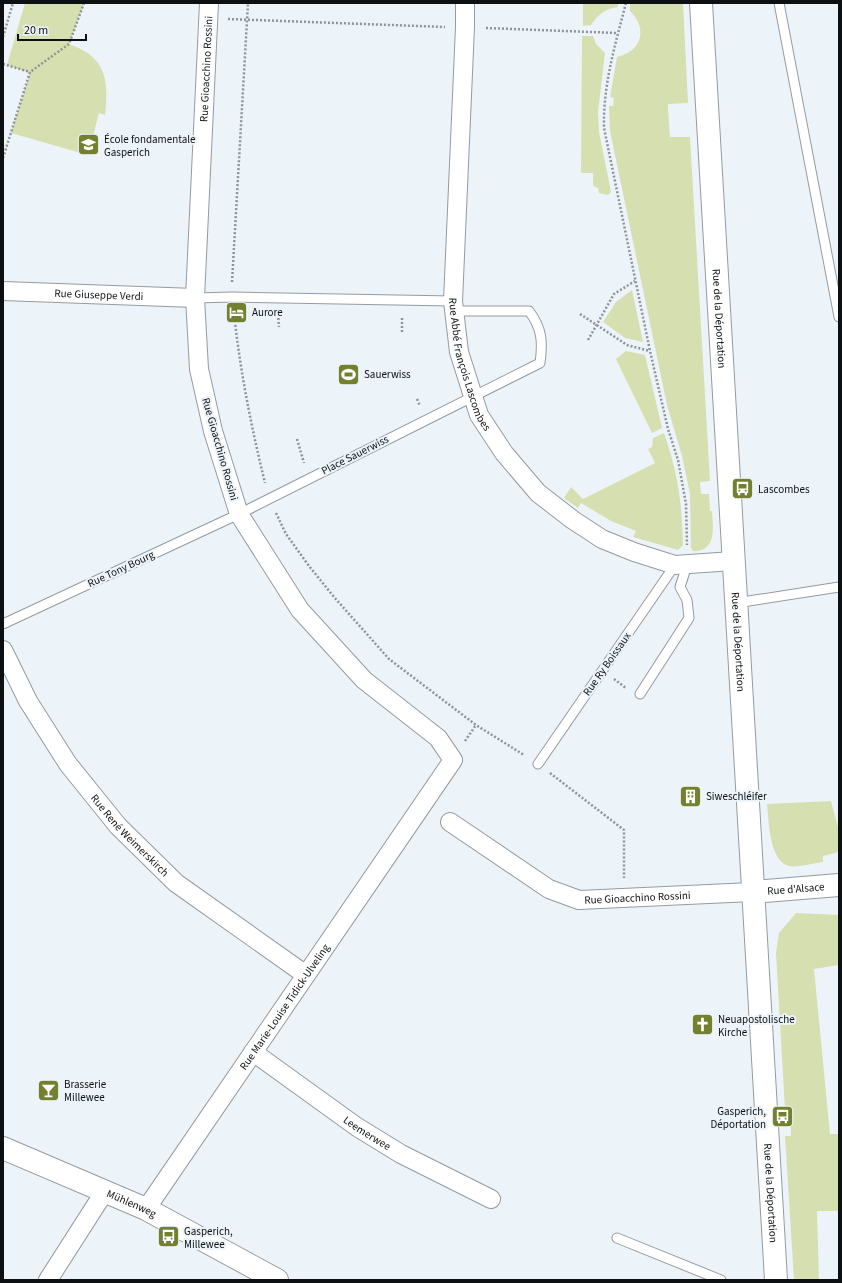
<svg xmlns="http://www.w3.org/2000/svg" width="842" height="1283" font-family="'Source Sans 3',sans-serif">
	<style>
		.green { fill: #d6dfb0 }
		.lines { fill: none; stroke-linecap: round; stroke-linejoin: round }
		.service-casing { stroke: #949ba0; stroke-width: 11 }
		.minor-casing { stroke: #949ba0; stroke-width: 20 }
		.tertiary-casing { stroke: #949ba0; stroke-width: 24 }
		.path { stroke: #8d9397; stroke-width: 2.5; stroke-dasharray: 2 2; stroke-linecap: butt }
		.service { stroke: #fff; stroke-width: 9 }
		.minor { stroke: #fff; stroke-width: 18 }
		.tertiary { stroke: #fff; stroke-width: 22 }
		.labels { text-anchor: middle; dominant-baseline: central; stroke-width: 4; stroke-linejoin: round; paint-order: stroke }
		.street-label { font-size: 11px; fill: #0d1012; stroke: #ecf4fa }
		.poi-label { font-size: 11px; fill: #0d1012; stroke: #ecf4fa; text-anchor: start }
	</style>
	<rect width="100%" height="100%" fill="#ecf4fa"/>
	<path class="green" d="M25 3H84L69 44C106 57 109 79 105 115L99 113 88 155 11 133 30 73 7 65Z
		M583 3H618V7C604 9 599 14 591 25L583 26Z
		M630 3H683L688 103 668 104V109L670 137H690L710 481 700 482 701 494H709L710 511H712C713 527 717 552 693 551L691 548 690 494 682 456 667 405 610 131 609 106H613L614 98 610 97 617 57C642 51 648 29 630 11Z
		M582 36H593L596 44 605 53 598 112 599 132 611 192 608 195 599 193 598 188 593 186V173H581Z
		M632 290 643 342 625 338 603 322 616 302Z
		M626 351 645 355 662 428 652 433 616 359Z
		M664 433C678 473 682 503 683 545L678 550 633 537 636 531 611 521 581 503 578 508 564 498 571 487 583 499 655 463 648 449 652 447 653 438Z
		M831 801 839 831V852L823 856V862C815 863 795 868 789 866 769 861 769 821 767 804Z
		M796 913 839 915V965L814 969 830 1134H839V1211H817L819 1280H794L785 1136H791V1110H785L776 953 779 933Z"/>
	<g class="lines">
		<defs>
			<path id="service" d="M779 3 839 317
				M195 298 232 297 453 301
				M736 603 839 587
				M3 624 239 514 540 363C543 342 542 328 529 311H453
				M640 694 689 618 687 600 680 587 687 565
				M538 764 675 565
				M617 1238 721 1280"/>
			<g id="minor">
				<path id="s1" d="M465 3V27L453 301 459 352 479 415 504 453 538 493 573 520 602 539 634 552 675 565 733 561"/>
				<path id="s2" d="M3 291 195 298"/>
				<path id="s3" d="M3 650 28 701 68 764 118 826 176 883 306 975"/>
				<path id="s4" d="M450 822 549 889 579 900 752 892"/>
				<path id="s5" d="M253 1052 357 1127 401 1154 491 1199"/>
				<path id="s6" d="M146 1209 453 760 438 738 364 680 300 610 239 514 213 431 199 369 195 298 209 3"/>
				<path d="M48 1280 105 1191"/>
			</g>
			<g id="tertiary">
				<path id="s7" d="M701 3 776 1280"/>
				<path id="s8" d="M752 892 839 885"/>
				<path id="s9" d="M3 1148 146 1209 277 1280"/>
			</g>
		</defs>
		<use href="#service" class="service-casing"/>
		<use href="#minor" class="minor-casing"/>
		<use href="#tertiary" class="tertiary-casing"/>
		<path class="path" d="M626 3C615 45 603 85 604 128L650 351 668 429 678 460 686 504 687 545
			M228 19 445 27
			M486 28 617 33
			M3 37 13 3
			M3 64 30 72
			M3 158 30 72 69 44 84 3
			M232 282 248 3
			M234 313C240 370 251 426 265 483
			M278 314 279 327
			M580 314 627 345 650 351
			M402 332V317
			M588 340 614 294 635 281
			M417 399 420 406
			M297 439 304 463
			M276 513 286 534 309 566 334 597 389 659 476 725 524 755
			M614 679 626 688
			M465 741 476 725
			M550 773 624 830V878"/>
		<use href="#service" class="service"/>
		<use href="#minor" class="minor"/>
		<use href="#tertiary" class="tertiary"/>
	</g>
	<defs>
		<symbol id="school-square" viewBox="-11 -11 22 22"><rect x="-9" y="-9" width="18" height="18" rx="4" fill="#73802d" stroke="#ecf4fa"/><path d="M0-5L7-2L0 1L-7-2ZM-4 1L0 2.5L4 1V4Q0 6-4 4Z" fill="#fff"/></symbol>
		<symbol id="hotel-square" viewBox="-11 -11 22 22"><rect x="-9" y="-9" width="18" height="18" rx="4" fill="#73802d" stroke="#ecf4fa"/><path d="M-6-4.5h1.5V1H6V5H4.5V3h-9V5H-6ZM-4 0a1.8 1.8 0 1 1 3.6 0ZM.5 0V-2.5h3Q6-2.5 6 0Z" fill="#fff"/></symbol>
		<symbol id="stadium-square" viewBox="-11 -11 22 22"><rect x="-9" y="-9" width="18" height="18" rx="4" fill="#73802d" stroke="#ecf4fa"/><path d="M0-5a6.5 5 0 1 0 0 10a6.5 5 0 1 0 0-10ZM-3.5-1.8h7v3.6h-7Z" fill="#fff"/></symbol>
		<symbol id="bus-square" viewBox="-11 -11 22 22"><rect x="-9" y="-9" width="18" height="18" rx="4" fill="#73802d" stroke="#ecf4fa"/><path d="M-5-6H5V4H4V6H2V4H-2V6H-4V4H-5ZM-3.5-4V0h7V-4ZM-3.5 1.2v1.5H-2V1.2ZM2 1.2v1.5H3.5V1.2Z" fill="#fff"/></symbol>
		<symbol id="building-square" viewBox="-11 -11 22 22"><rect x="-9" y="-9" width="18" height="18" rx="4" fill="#73802d" stroke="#ecf4fa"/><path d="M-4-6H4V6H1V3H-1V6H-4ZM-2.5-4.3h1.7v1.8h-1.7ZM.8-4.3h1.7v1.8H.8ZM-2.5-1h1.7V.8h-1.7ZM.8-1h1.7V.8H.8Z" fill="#fff"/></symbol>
		<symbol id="church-square" viewBox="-11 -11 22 22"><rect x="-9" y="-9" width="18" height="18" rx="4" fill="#73802d" stroke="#ecf4fa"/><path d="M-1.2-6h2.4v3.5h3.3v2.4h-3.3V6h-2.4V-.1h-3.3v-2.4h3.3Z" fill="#fff"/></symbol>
		<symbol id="bar-square" viewBox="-11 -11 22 22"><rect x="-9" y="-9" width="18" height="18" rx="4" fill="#73802d" stroke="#ecf4fa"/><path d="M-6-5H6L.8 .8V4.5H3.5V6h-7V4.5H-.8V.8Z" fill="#fff"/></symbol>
	</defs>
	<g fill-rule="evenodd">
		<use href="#school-square" x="76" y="132" width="25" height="25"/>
		<use href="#hotel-square" x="224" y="300" width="25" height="25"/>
		<use href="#stadium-square" x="336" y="362" width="25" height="25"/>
		<use href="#bus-square" x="730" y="476" width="25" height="25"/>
		<use href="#building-square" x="678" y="784" width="25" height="25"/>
		<use href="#church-square" x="690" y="1012" width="25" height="25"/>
		<use href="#bar-square" x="36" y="1078" width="25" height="25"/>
		<use href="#bus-square" x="770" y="1104" width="25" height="25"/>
		<use href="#bus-square" x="156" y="1224" width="25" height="25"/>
	</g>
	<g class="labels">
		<g class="street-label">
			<text stroke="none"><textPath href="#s6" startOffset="1324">Rue Gioacchino Rossini</textPath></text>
			<text stroke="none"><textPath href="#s2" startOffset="96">Rue Giuseppe Verdi</textPath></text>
			<text stroke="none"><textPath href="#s7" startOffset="316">Rue de la Déportation</textPath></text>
			<text stroke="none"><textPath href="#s1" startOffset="364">Rue Abbé François Lascombes</textPath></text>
			<text transform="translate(220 449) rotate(74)">Rue Gioacchino Rossini</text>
			<text transform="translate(355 455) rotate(-27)">Place Sauerwiss</text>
			<text transform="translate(121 569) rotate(-25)">Rue Tony Bourg</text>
			<text stroke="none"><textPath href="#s7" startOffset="640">Rue de la Déportation</textPath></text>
			<text transform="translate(607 664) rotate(-55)">Rue Ry Boissaux</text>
			<text stroke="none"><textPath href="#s3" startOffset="226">Rue René Weimerskirch</textPath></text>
			<text stroke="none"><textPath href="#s8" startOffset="44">Rue d'Alsace</textPath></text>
			<text stroke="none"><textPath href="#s4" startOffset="210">Rue Gioacchino Rossini</textPath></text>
			<text stroke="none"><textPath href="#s6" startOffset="245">Rue Marie-Louise Tidick-Ulveling</textPath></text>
			<text stroke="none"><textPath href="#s5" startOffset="140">Leemerwee</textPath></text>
			<text stroke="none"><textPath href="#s7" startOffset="1192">Rue de la Déportation</textPath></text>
			<text stroke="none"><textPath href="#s9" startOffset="140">Mühlenweg</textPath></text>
		</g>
		<g class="poi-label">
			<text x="104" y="139">École fondamentale<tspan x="104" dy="13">Gasperich</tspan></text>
			<text x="252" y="312">Aurore</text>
			<text x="364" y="374">Sauerwiss</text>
			<text x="758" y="489">Lascombes</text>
			<text x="706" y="796">Siweschléifer</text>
			<text x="718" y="1019">Neuapostolische<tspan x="718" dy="13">Kirche</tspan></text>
			<text x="64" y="1084">Brasserie<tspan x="64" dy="13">Millewee</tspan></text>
			<text x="766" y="1111" text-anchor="end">Gasperich,<tspan x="766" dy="13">Déportation</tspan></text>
			<text x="184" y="1231">Gasperich,<tspan x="184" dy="13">Millewee</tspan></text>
		</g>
	</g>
	<rect width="842" height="1283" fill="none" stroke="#0d1012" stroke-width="8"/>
	<path d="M18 34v6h68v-6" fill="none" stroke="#0d1012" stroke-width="2"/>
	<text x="24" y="34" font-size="12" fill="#0d1012" stroke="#ecf4fa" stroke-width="3" paint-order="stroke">20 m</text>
</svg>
